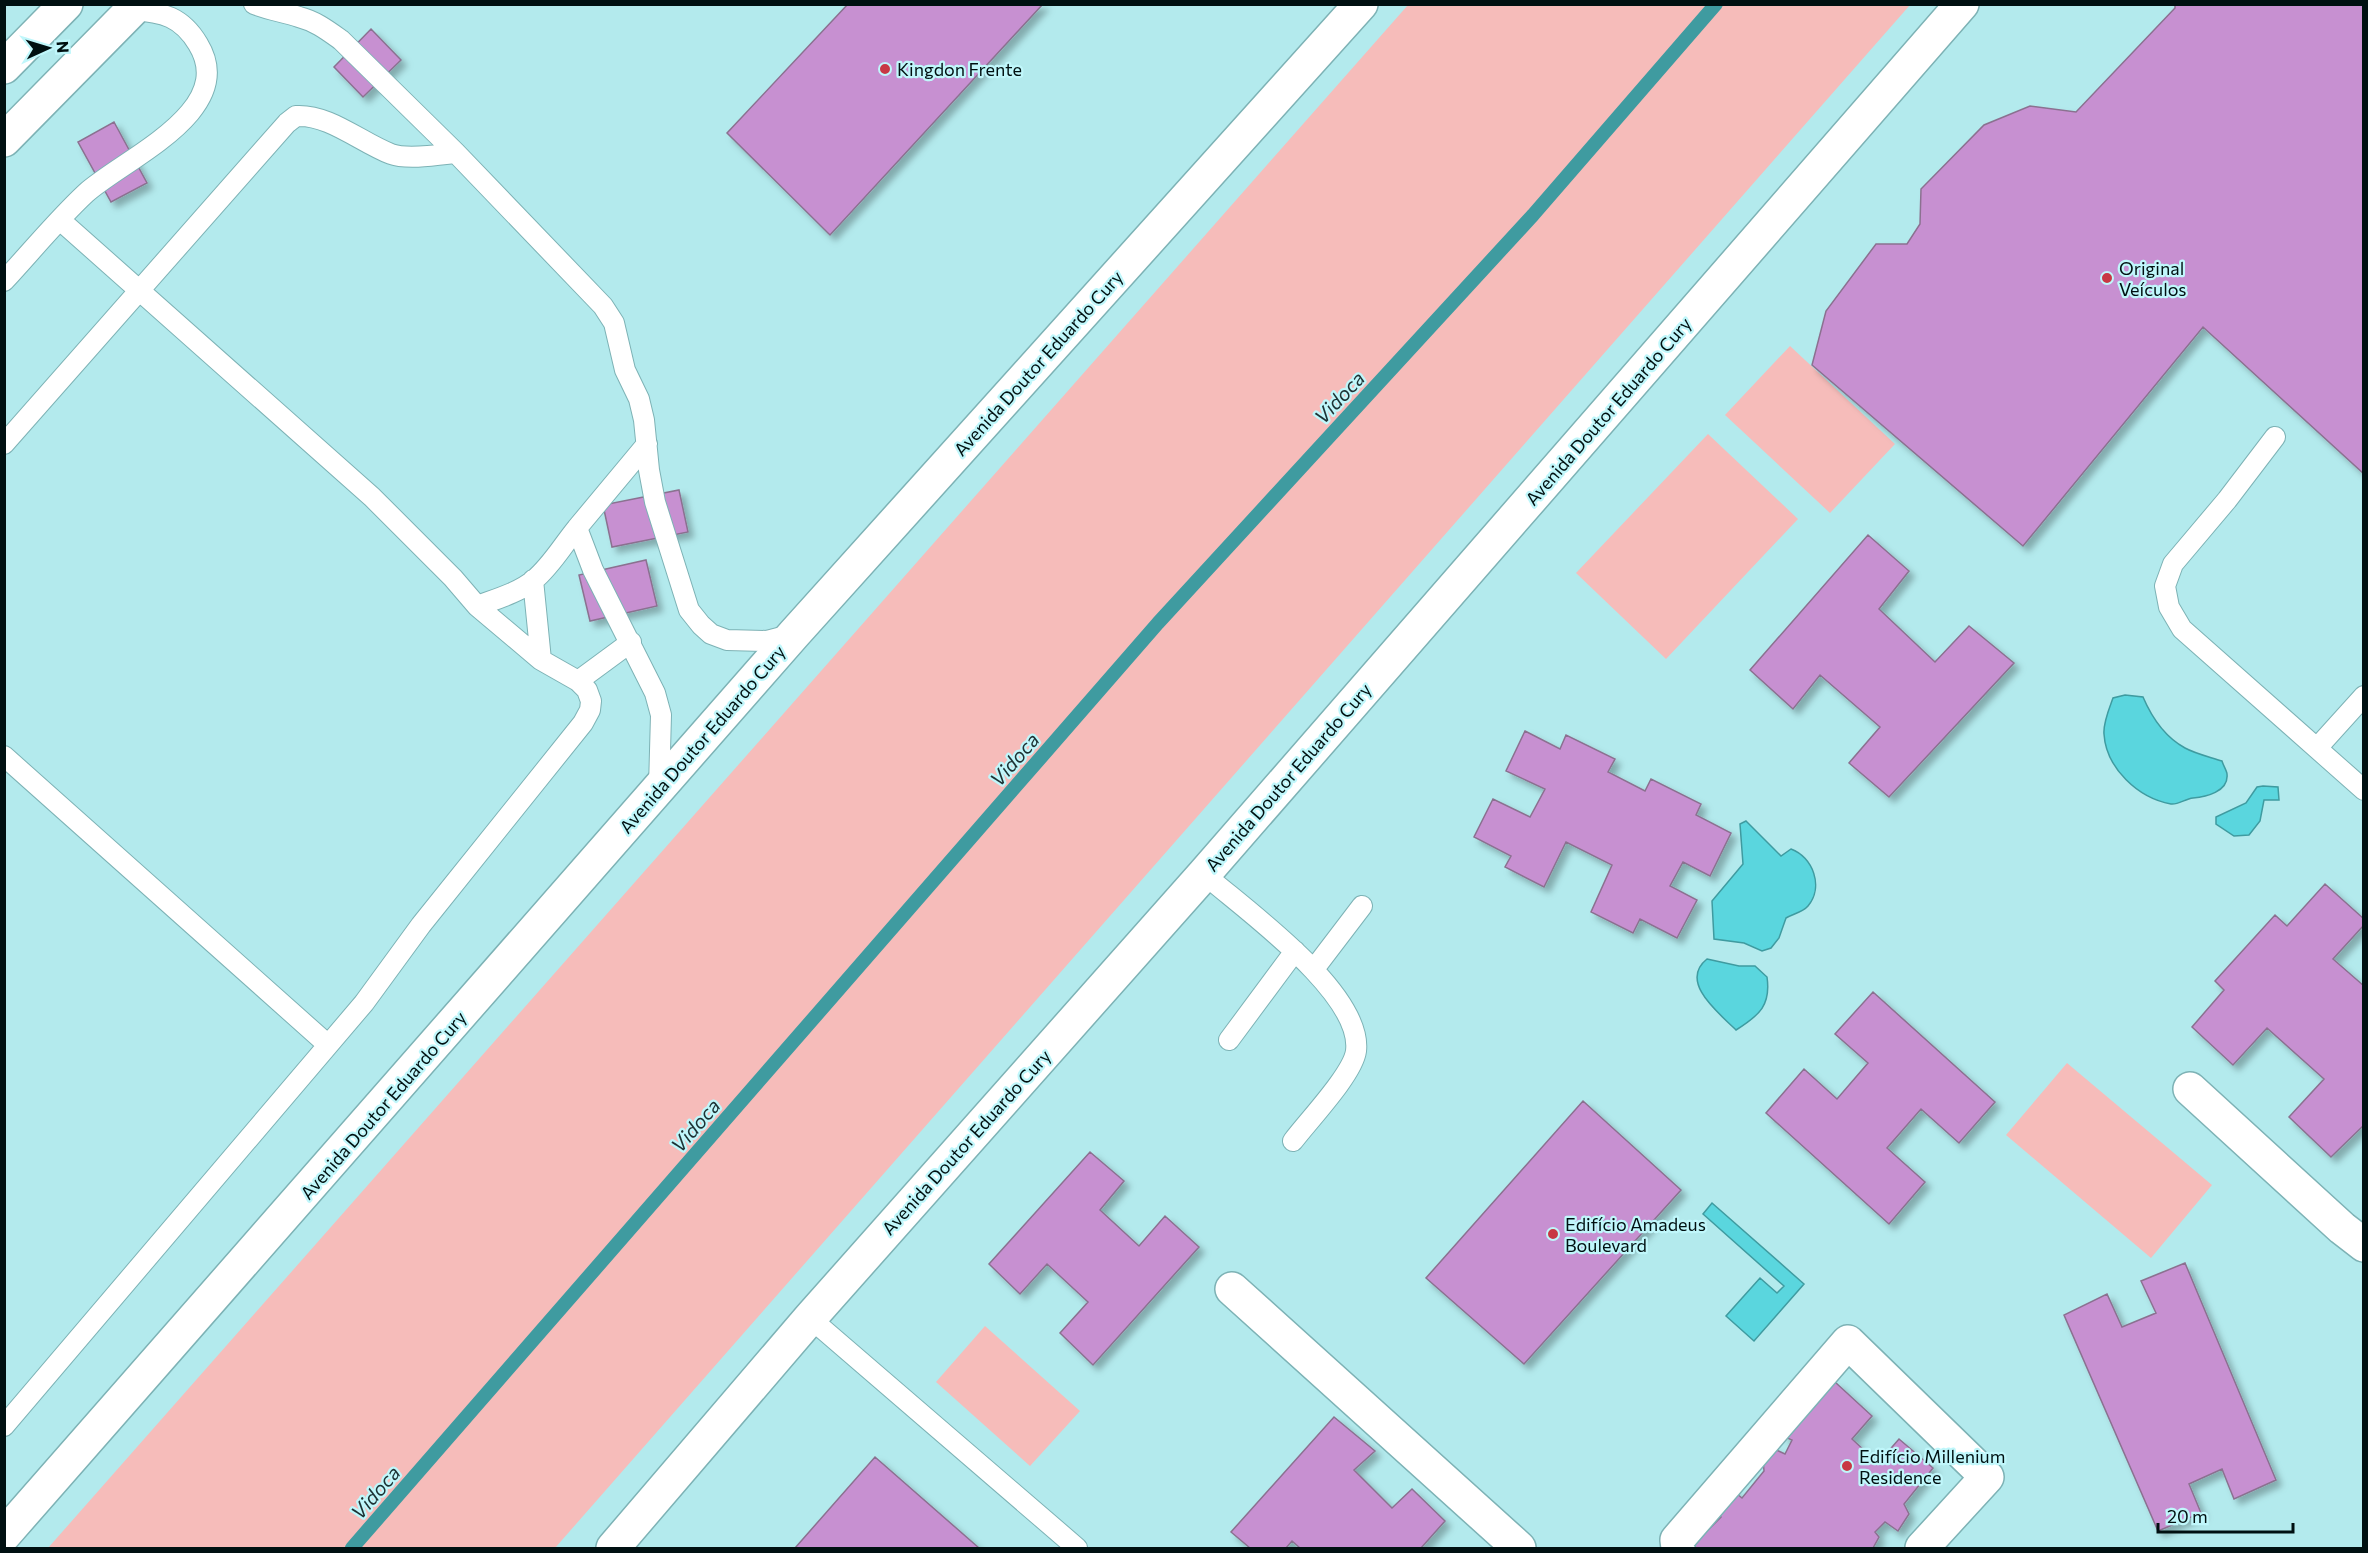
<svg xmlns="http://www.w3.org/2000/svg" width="2368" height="1553" font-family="Commissioner,sans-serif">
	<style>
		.green { fill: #f6bcba }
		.water { fill: #5ad6de; stroke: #3f9ba0; stroke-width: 1.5 }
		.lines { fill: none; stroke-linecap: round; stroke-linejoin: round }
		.stream { stroke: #3f9ba0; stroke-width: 14 }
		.building { fill: #c790d1; stroke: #8b7190; stroke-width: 1.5; filter: url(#shadow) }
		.lane-casing { stroke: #7db2b5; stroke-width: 22 }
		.street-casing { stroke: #7db2b5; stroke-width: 36 }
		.secondary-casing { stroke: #7db2b5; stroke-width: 36 }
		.primary-casing { stroke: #7db2b5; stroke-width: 36 }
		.lane { stroke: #fff; stroke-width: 20 }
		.street { stroke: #fff; stroke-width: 33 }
		.secondary { stroke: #fff; stroke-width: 33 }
		.primary { stroke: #fff; stroke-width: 33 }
		.poi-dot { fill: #c83844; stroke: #c0f7fb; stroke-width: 2 }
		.labels { text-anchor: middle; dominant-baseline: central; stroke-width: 4.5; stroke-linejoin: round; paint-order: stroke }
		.poi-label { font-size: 18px; fill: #001011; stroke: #c0f7fb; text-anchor: start }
		.street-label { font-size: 18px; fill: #001011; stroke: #c0f7fb }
		.water-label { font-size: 20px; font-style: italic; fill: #1d3234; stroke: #c0f7fb }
	</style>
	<defs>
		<filter id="shadow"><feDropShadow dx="5.5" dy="5.5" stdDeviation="3" flood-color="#0004"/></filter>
	</defs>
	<rect width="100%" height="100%" fill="#b3eaed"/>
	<path class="green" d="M1408 5H1910L555 1548H48Z
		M1790 346 1895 444 1830 513 1725 415Z
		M1708 434 1798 519 1666 659 1576 573Z
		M2067 1063 2212 1185 2151 1258 2006 1135Z
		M985 1326 1080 1411 1030 1466 936 1382Z"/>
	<path class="water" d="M2125 695 2143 697C2152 718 2165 737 2185 748 2196 754 2210 757 2222 761 2223 765 2227 771 2227 774 2229 792 2205 797 2193 798 2185 799 2178 805 2171 804 2138 798 2106 768 2104 734 2103 723 2109 709 2113 698Z
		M2263 786 2278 787 2279 800H2264L2260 821 2249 835 2234 836 2216 824V817L2246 803 2257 787Z
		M1746 821 1781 856 1791 849C1813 857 1824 887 1808 906 1803 912 1793 914 1786 918L1779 938 1771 948 1762 951 1744 943 1714 939 1712 901 1743 864 1740 824Z
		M1707 959 1739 966H1755L1767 977C1771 1005 1760 1015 1736 1030 1720 1014 1678 982 1707 959Z
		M1712 1203 1804 1284 1754 1341 1726 1316 1760 1278 1777 1293 1784 1286 1703 1214Z"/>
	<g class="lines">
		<path class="stream" d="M352 1548 1158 623 1533 215 1716 4"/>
	</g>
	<path class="building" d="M848 4H1043L830 235 727 133Z
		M2175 4H2364V474L2203 327 2023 546 1812 365 1826 311 1876 244H1907L1920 224 1921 189 1984 125 2030 106 2076 112 2175 8Z
		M371 29 401 60 363 97 334 67Z
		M114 122 147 183 111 202 78 142Z
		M679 490 688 532 612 547 603 505Z
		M1868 535 1909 571 1879 609 1935 662 1969 626 2014 663 1889 797 1849 763 1880 727 1820 675 1793 709 1750 670Z
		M646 560 657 606 590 621 579 575Z
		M1525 731 1560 749 1566 735 1615 759 1608 772 1645 791 1651 779 1701 804 1696 815 1731 833 1710 876 1683 862 1670 886 1697 900 1677 938 1640 919 1633 933 1591 912 1612 865 1566 842 1544 887 1505 867 1511 856 1474 837 1493 799 1530 817 1545 789 1506 771Z
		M2325 884 2364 919V925L2333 959 2364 986V1125L2331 1157 2289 1117 2324 1079 2267 1028 2233 1065 2192 1027 2224 990 2215 981 2275 915 2287 926Z
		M1873 992 1995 1102 1959 1143 1921 1109 1887 1148 1925 1182 1889 1224 1766 1113 1804 1069 1837 1099 1868 1063 1835 1034Z
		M1583 1101 1681 1190 1524 1364 1426 1278Z
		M1090 1152 1124 1181 1100 1210 1139 1246 1165 1216 1199 1247 1093 1365 1060 1333 1088 1302 1047 1264 1020 1294 989 1264Z
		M2185 1263 2276 1480 2234 1499 2222 1469 2189 1484 2201 1513 2158 1531 2064 1315 2107 1294 2122 1327 2156 1313 2141 1281Z
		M1835 1382 1872 1416 1852 1439 1878 1463 1899 1439 1933 1468 1904 1504 1909 1514 1898 1531 1885 1522 1875 1532 1879 1537 1873 1548H1690L1721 1517 1715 1503 1726 1485 1742 1498 1764 1471 1763 1459 1772 1448 1785 1454 1792 1440 1783 1436Z
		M1334 1417 1375 1451 1354 1470 1392 1508 1412 1489 1445 1521 1421 1548H1300L1292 1541 1286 1548H1250L1231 1532Z
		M875 1457 979 1548H795Z"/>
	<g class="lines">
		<defs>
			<path id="lane" d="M254 4C269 10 284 12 299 17 315 21 327 30 341 40L456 153 603 306 614 323 625 370 639 399 644 420 649 470 655 502 689 610 701 625 711 634 727 640 767 641 790 635
				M4 281C31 252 57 220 86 193 125 158 239 111 198 44 182 17 163 12 133 10
				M2275 437 2227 500 2173 564 2165 586 2169 607 2182 629 2364 790
				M4 444 287 123 296 116C329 114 360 142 391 154 407 160 438 155 456 153
				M577 528 647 444
				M533 580 541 660
				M477 606C496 599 518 593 534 580 551 566 563 545 577 528L593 570 655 693 661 715 659 787
				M578 681 631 642
				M2317 748 2364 696
				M4 756 327 1044
				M1204 874C1244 909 1363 993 1356 1051 1353 1074 1308 1121 1293 1141
				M1314 969 1362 906
				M1229 1040 1295 951
				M810 1318 1077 1548
				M4 1426 364 1003 421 925 583 723 590 710 591 701 587 690 578 681 541 660 477 606 453 578 372 497 60 220"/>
			<path id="street" d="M2190 1089 2342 1228 2364 1245
				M1232 1289 1519 1548
				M1678 1548 1677 1540 1848 1342 1987 1477 1922 1548"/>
			<path id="secondary" d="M4 67 66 4
				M4 140 138 4"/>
			<path id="primary" d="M4 1535 794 634 1361 4
				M613 1548 810 1318 1204 874 1962 4"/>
		</defs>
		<use href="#lane" class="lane-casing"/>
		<use href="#street" class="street-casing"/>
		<use href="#secondary" class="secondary-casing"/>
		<use href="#primary" class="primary-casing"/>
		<use href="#lane" class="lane"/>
		<use href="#street" class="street"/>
		<use href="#secondary" class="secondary"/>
		<use href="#primary" class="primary"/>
	</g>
	<g class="poi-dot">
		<circle cx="885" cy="69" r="6"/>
		<circle cx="2107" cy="278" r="6"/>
		<circle cx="1553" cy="1234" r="6"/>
		<circle cx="1847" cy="1466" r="6"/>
	</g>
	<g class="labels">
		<g class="poi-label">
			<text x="897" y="69">Kingdon Frente</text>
			<text x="2119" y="268">Original<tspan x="2119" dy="21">Veículos</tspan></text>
			<text x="1565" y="1224">Edifício Amadeus<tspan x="1565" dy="21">Boulevard</tspan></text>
			<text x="1859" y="1456">Edifício Millenium<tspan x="1859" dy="21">Residence</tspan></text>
		</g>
		<g class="street-label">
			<text transform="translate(1038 363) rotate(-48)">Avenida Doutor Eduardo Cury</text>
			<text transform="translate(1608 411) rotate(-49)">Avenida Doutor Eduardo Cury</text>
			<text transform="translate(702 739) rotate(-49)">Avenida Doutor Eduardo Cury</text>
			<text transform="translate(1288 777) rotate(-49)">Avenida Doutor Eduardo Cury</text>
			<text transform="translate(383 1105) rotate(-49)">Avenida Doutor Eduardo Cury</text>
			<text transform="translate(966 1142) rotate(-48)">Avenida Doutor Eduardo Cury</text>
		</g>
		<g class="water-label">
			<text transform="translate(1339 397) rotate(-47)">Vidoca</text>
			<text transform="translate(1014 759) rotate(-49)">Vidoca</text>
			<text transform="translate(695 1125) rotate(-49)">Vidoca</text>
			<text transform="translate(375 1492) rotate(-49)">Vidoca</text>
		</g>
	</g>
	<rect width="2368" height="1553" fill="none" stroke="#001011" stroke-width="12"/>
	<g transform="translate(48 48) rotate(86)" stroke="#c0f7fb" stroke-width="4.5" paint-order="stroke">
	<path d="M0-4.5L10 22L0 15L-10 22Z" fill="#001011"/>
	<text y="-9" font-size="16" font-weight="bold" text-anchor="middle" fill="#001011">N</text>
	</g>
	<path d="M2158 1523v9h135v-9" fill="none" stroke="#001011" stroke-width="3"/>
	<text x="2167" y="1523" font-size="18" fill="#001011" stroke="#c0f7fb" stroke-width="4.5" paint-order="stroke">20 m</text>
</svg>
